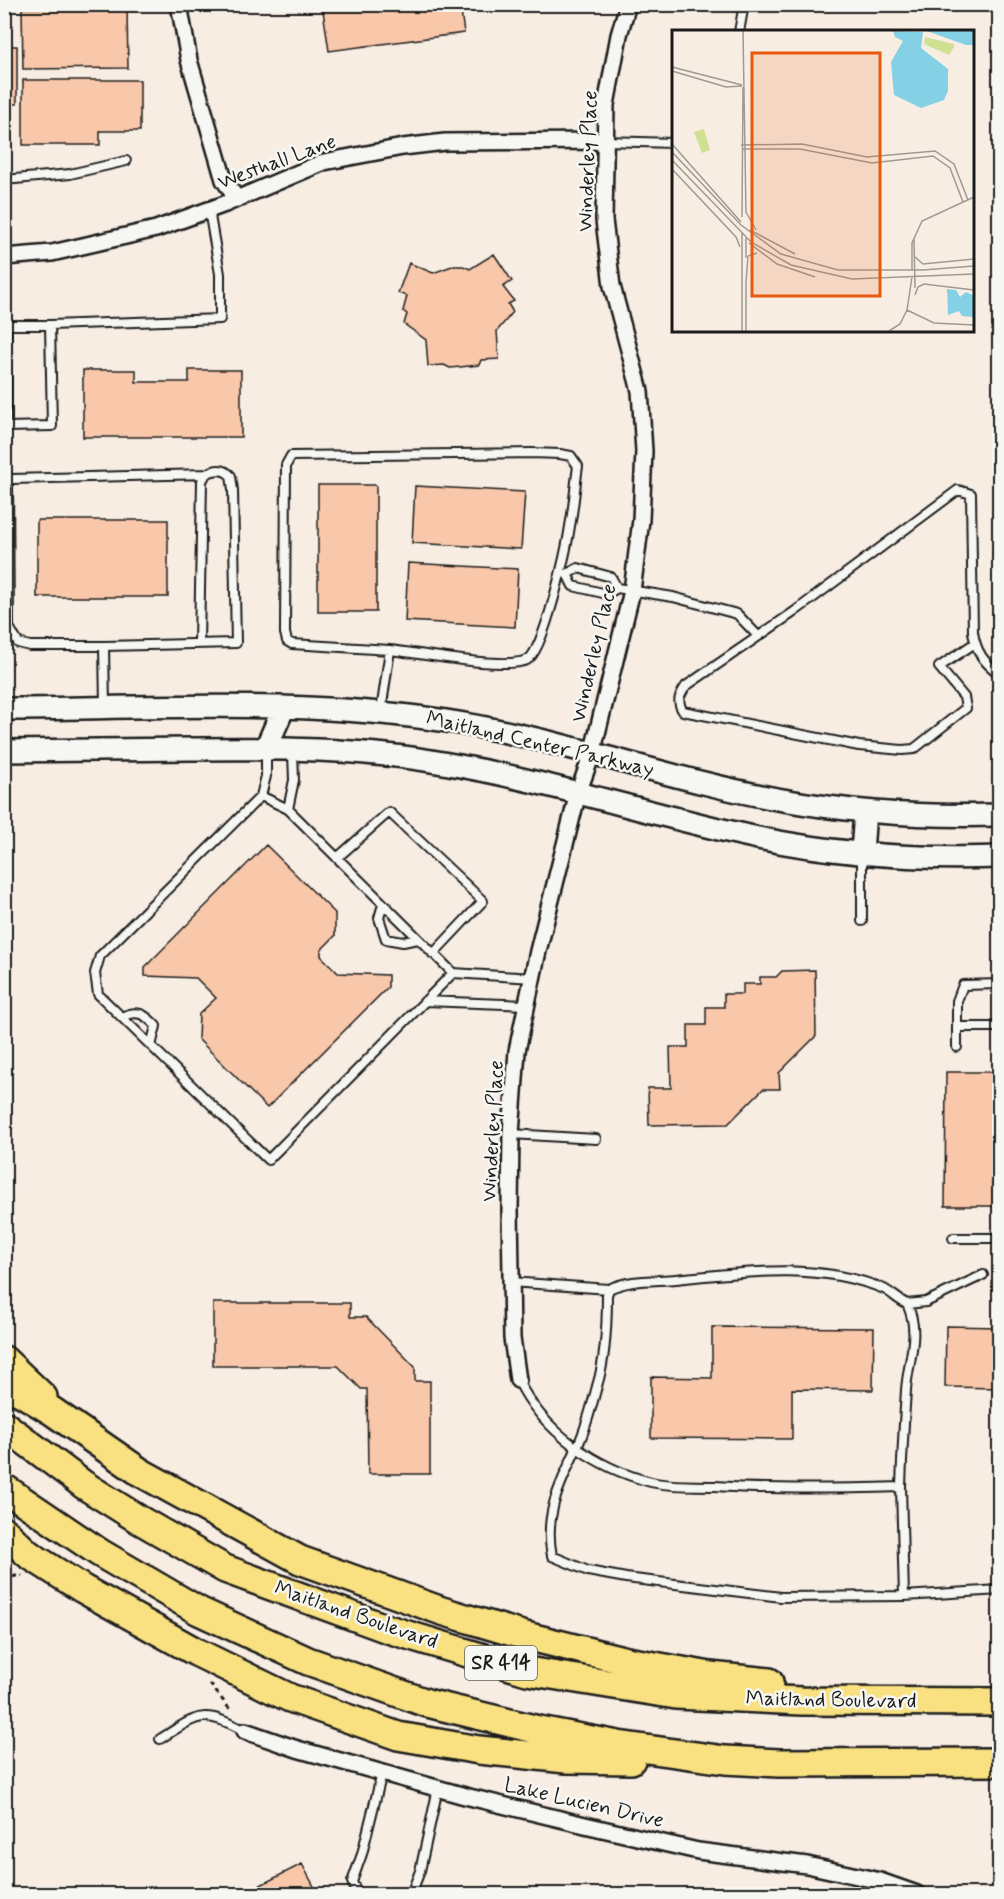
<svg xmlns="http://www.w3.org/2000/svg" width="1004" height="1899" font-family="Mynerve,sans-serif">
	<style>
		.building { fill: #f9c7a9; stroke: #1c1c1c; stroke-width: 1.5 }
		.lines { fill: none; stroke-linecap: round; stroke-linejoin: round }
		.lane-casing { stroke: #1c1c1c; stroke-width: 12 }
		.street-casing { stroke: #1c1c1c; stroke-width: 20 }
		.secondary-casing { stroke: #1c1c1c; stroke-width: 26 }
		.highway-casing { stroke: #1c1c1c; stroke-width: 32 }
		.path { stroke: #1c1c1c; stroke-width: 3; stroke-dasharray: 4.5 4.5; stroke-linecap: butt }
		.lane { stroke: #f6f6f2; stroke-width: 8 }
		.street { stroke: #f6f6f2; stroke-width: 15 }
		.secondary { stroke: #f6f6f2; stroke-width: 21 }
		.highway { stroke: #f9e181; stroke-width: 27 }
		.labels { text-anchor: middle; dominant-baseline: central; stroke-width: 5; stroke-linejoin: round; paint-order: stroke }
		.shield { fill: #f6f6f2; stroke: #5d5d5c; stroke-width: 1.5 }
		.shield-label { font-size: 20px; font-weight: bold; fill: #1c1c1c }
		.street-label { font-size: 21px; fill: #1c1c1c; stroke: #f6f6f2 }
		.inset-road { fill: none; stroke: #9f9993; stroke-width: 1.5 }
		.view { fill: #e8590c; fill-opacity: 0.15; stroke: #e8590c; stroke-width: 3 }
		.inset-edge { fill: none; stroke: #1c1c1c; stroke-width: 3 }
	</style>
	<rect width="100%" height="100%" fill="#f7ede3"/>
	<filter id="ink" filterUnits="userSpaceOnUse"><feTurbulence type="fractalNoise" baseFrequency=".0167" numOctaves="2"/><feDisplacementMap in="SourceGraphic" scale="12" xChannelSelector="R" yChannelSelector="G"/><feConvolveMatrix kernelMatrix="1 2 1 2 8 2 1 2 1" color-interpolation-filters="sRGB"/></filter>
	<g filter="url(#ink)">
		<path class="building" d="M322 4H460L464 33 329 51Z
			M22 8H127L128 68 23 69Z
			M4 46H17V104H4Z
			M23 80H140V131H100V145H23Z
			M494 254 512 281 503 287 514 301 508 304 513 312 497 331 499 359 481 360 479 365 450 368 444 365 428 366 426 340 404 324 407 314 403 311 407 296 398 293 409 263 433 273 452 266H463L470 269Z
			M83 370H136V382H189V370H241V437H83Z
			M318 485H376V612H318Z
			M415 486 525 492 521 549 412 543Z
			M37 520H168V597H37Z
			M408 563 518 569 515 627 405 621Z
			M998 592H1000V635H997Z
			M266 845 335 913V936L321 950V956L338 973 388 975V987L267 1108 198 1039 199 1014 216 998 196 978 145 976V967Z
			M815 970 816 1036 779 1073 780 1089H763L728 1124 649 1125 648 1088H671L670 1047H688V1025H706V1007H724V994H743V984H760V977H776L782 971Z
			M946 1072H1000V1206H945Z
			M213 1303H350V1317H366L415 1367V1381H430V1474H368L367 1389H361L338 1366H213Z
			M946 1326 1000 1327V1388L945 1387Z
			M712 1327 874 1328 873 1390 792 1389V1439L651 1438V1377L712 1378Z
			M302 1864 318 1894H243Z"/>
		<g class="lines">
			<defs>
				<path id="lane" d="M739 32 744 4
					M605 141 674 143
					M4 180 70 174 126 161
					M50 325H6V427L52 426 50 325 220 319V274L209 210
					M562 573 567 574 578 568 611 577 617 588
					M567 574 573 586 607 594 617 588 673 597 737 614 758 636
					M975 643 939 667 964 697 966 708 914 749 902 750 859 746 683 711C676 701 680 695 686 686L794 612 958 490 971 494 973 632C976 652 984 663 1000 674
					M104 646 236 643 233 490 231 476C224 468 215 469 206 474L202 481 199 644
					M105 707 104 646H30L18 643 9 627 8 481 12 479 206 474
					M381 711 390 650 292 644 287 641 285 633 286 465 291 456 532 453 560 454 571 456 578 466C575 486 574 506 570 526 567 547 544 653 527 660 503 670 419 653 390 650
					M261 796 288 809 453 973 268 1160 98 994 95 973 100 956 261 796 266 776V750
					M288 809 294 780 293 752
					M862 854V921
					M337 858 389 812 483 901 433 954
					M383 904 379 918 386 939 403 942 418 939
					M453 973 533 978
					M425 1001 527 1005
					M122 1017C137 1009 145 1014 156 1026L151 1046
					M957 1027H1000
					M957 1047V1001L963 985 1000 984
					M511 1134 596 1139
					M953 1238H1000
					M983 1275 926 1302 907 1304C898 1300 892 1293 884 1289 818 1262 745 1272 676 1279 654 1281 629 1279 609 1289L607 1295C607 1324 606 1358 597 1386 592 1405 587 1425 579 1443 562 1481 543 1512 552 1556L588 1571 626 1578 781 1597 904 1596 1000 1590
					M510 1282 609 1289
					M518 1380C543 1432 596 1468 651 1482 671 1487 694 1485 715 1486 777 1490 839 1489 901 1487 902 1455 904 1422 906 1390 908 1360 921 1333 907 1304
					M901 1487 904 1596
					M160 1739C200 1714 202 1709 245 1731
					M358 1894 352 1882 362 1854 382 1773
					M411 1894 420 1871 438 1788"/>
				<path id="street" d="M179 4 189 60 224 180 236 198
					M4 257 52 253 156 229 225 204 324 162 403 147 445 142 605 141
					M518 1380 512 1338 510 1210 511 1134 517 1051 538 951 578 793 592 754 632 591 641 520 644 451 640 391 612 286 604 220 606 105 619 35 628 4
					M245 1731 297 1749 465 1796 585 1825 698 1851 807 1865 880 1881 917 1894"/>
				<path id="secondary" d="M4 709C156 708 309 698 459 723 568 741 674 781 783 800 855 813 927 817 1000 815
					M266 748 284 707
					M4 751C67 750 129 750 192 749 276 748 360 748 443 763 550 781 653 816 758 838 837 854 919 860 1000 857
					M862 852 865 812"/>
				<path id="highway" d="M4 1360 43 1397
					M4 1388 19 1391 52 1411 140 1472 300 1560 442 1611 522 1635 627 1661 710 1676 769 1682
					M4 1425 84 1485 138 1519 225 1569 388 1629 527 1671 676 1695 802 1701 1000 1702
					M4 1488 100 1553 199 1611 308 1661 427 1703 539 1730 618 1745 725 1760 779 1763 1000 1762
					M4 1531 28 1554 83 1589 196 1652 290 1698 398 1736 479 1750 566 1759 631 1760"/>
			</defs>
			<use href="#lane" class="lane-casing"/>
			<use href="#street" class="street-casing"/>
			<use href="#secondary" class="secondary-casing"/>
			<use href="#highway" class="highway-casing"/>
			<path class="path" d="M4 1579 20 1575 22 1576
				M210 1684 232 1712"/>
			<use href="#lane" class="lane"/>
			<use href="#street" class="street"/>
			<use href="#secondary" class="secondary"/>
			<use href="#highway" class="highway"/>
		</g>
	</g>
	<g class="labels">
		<rect class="shield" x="465" y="1646" width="72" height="34" rx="4.5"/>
		<g class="shield-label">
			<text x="501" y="1663">SR 414</text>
		</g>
		<g class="street-label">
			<text transform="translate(588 161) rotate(-88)">Winderley Place</text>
			<text transform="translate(277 162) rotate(-20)">Westhall Lane</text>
			<text transform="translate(594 653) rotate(-77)">Winderley Place</text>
			<text transform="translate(540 744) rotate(13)">Maitland Center Parkway</text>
			<text transform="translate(493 1131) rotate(-87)">Winderley Place</text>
			<text transform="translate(356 1615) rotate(19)">Maitland Boulevard</text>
			<text transform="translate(831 1700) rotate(1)">Maitland Boulevard</text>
			<text transform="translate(584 1803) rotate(13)">Lake Lucien Drive</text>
		</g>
	</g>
	<g transform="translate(672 30)">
		<rect width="302" height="302" fill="#f7ede3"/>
		<path d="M253 7 282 14V17L277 25 252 14ZM32 99 38 120 30 123 22 102Z" fill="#d0e093"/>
		<path d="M221 1 251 2 249 18 276 39V61L272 70 249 78 222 65 219 32 231 11 223 7ZM255 1H301V15H294ZM275 259 284 260 288 267 294 262 301 265V287L290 286 287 281 276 285Z" fill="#84d0e4"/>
		<path class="inset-road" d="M71 1 74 183M0 37 70 55M0 41 54 57 70 56M0 114 69 192M69 115 130 114 195 127 263 121 282 134 296 170M70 119H128L200 133 261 126 278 138 291 172M0 122 69 195 109 224 166 240H251L302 236M0 130 79 212 119 235 180 249 302 244M0 139 64 207 68 217M74 182 84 200M70 187 71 57M78 200 123 224M70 203V301M242 209 243 258M77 213 105 234 143 247M242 226 251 234 302 229M74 228V208M240 240V213L250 191 302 167M74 253V301M74 253 76 226 85 223M243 265 246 257 252 254 302 260M235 280 262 293 302 295M217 301 228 294 235 280 240 247"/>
		<path class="view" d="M80 23H208V266H80Z"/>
		<rect width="302" height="302" class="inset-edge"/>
	</g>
	<rect width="1004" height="1899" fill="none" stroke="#f6f6f2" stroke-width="24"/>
	<rect x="12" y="12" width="980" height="1875" fill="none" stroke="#1c1c1c" stroke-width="2" filter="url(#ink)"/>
</svg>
